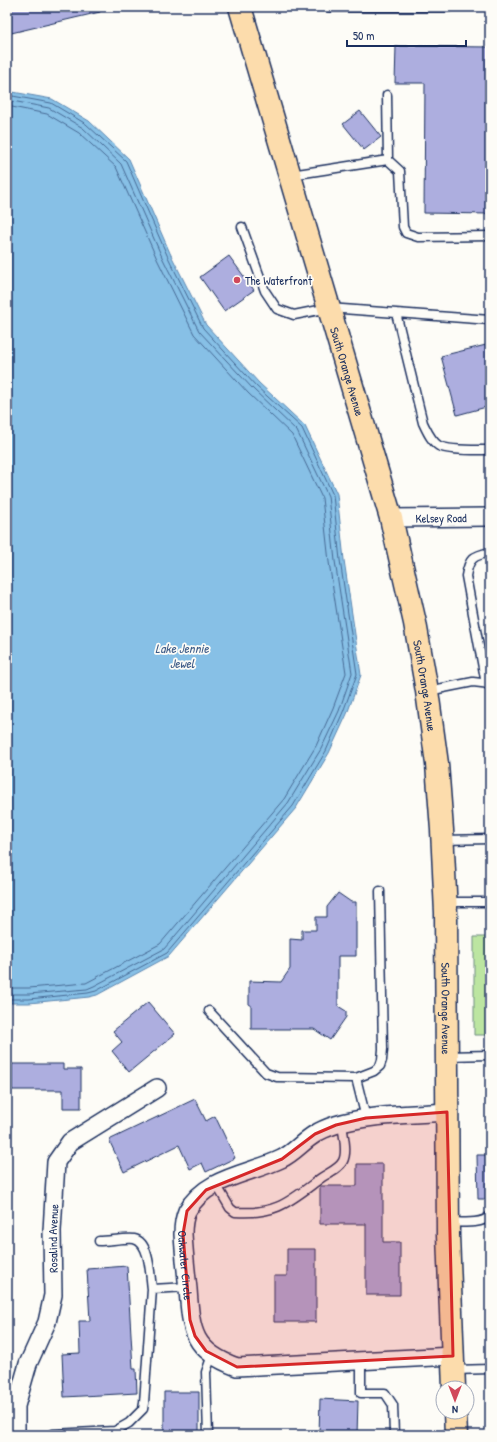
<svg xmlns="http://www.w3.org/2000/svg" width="497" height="1442" font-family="'Patrick Hand',sans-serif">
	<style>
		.green { fill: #bce5a1; stroke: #6c8a80 }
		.water { fill: #87c0e6; stroke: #5c86b0 }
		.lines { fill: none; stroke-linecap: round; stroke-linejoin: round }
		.shore { stroke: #466994; stroke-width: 1 }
		.building { fill: #adaedf; stroke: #1b2f5e }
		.service-casing { stroke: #1b2f5e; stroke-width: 11 }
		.minor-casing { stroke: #1b2f5e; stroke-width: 20 }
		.primary-casing { stroke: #1b2f5e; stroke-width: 25 }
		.service { stroke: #fdfcf7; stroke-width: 8 }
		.minor { stroke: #fdfcf7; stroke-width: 17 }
		.primary { stroke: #fcdcac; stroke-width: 22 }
		.marked { fill: #d62828; fill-opacity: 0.2; stroke: #d62828; stroke-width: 3; stroke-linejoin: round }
		.poi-dot { fill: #d1495b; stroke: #fdfcf7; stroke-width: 1.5 }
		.labels { text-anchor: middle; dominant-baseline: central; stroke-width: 3.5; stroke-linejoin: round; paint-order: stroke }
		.poi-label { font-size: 12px; fill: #1b2f5e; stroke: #fdfcf7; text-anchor: start }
		.street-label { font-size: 12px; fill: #1b2f5e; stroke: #fdfcf7 }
		.water-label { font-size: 13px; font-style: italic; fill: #3b5a87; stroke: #fdfcf7 }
	</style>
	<rect width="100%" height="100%" fill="#fdfcf7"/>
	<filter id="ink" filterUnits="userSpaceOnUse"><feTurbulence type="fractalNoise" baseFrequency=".025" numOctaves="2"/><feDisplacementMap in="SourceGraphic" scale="8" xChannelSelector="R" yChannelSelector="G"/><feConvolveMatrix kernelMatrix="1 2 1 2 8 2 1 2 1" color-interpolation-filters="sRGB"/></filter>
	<g filter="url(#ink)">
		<path class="green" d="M474 937H490V1035H474Z"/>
		<path class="water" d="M7 91 52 99 89 121 129 159 170 253 206 325 259 383 305 426 337 494 344 560 361 675 347 714 329 753 296 808 169 956 97 995 89 997 29 1003H7Z"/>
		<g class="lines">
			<path class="shore" d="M7 95 51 103 86 124 126 161 167 255 203 328 256 386 302 428 333 495 340 560 357 674 343 712 326 751 293 806 167 953 96 991 88 993 29 999H7
				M7 100 49 108 83 128 121 164 162 257 199 331 253 389 297 431 328 496 335 561 352 673 339 711 321 749 288 803 164 949 94 986 87 989 29 994H7
				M7 106 47 114 79 133 116 167 157 259 194 334 248 393 292 435 322 498 329 562 346 673 333 708 316 746 284 799 160 944 86 983 29 988H7"/>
		</g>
		<path class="building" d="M7 7H100V12L7 34Z
			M396 46 490 47V214L424 213 425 83H395Z
			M360 111 381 137 364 150 343 124Z
			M229 256 254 290 224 311 200 277Z
			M486 345 490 362V406L457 415 441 356Z
			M338 893 351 902H356V956H338V1006L346 1011V1017L330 1040 314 1029H251V1005H249V981L281 982 290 969V939L302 940V930H316V917H327V907Z
			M148 1002 175 1034 129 1072 112 1051 122 1042 113 1031Z
			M12 1064H63V1069H81V1108H63V1090H12Z
			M195 1099 206 1121 215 1116 235 1158 206 1172 202 1163 190 1169 179 1145 124 1172 109 1140Z
			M477 1155H490V1199H478Z
			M357 1164H383V1242H400V1295H366V1224H320V1186H357Z
			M287 1249H316V1322H274V1276H287Z
			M127 1266 133 1369H136L137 1393 64 1397 62 1354 80 1353 79 1321H90L87 1269Z
			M164 1392H199V1435H164Z
			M320 1399 358 1401 357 1435H319Z"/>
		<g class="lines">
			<defs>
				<path id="service" d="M329 7H449
					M388 160 400 171 403 227 406 233 418 237 490 236
					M291 175 388 160 387 95
					M242 227 265 291 277 309 294 315 329 308 490 320
					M396 313 423 423C427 431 431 441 439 446 450 451 477 450 490 450
					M486 684 466 576C469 558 473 556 490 552
					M428 691 473 682 490 684
					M443 840 490 839
					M446 902H490
					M209 1011 266 1073 277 1077 356 1078 374 1071 380 1066 382 1060 383 1049 380 891
					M447 1056 490 1055
					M356 1078 366 1118
					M216 1184 230 1208 235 1212C277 1215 290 1201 321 1178 328 1173 339 1169 343 1161 348 1151 343 1134 342 1124
					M449 1222C461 1222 481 1225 490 1216
					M99 1241C108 1241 126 1238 134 1239 150 1242 150 1275 152 1289
					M361 1360V1393H385L393 1405 394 1435
					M454 1370 490 1369
					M53 1434 115 1431 129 1423 143 1409 144 1403 152 1289 188 1287
					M208 1435 206 1372 212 1355"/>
				<g id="minor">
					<path id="s1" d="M391 518 490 517"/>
					<path id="s2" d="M447 1112C410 1115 370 1114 335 1125 329 1127 321 1130 315 1134 303 1141 294 1153 281 1159 250 1174 205 1177 187 1211 184 1218 183 1226 183 1234 184 1253 186 1271 188 1289 191 1332 193 1351 237 1367L453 1356"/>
					<path id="s3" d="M16 1435V1406L28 1364 47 1322 53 1295 52 1231 56 1162 70 1142 157 1088"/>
				</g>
				<g id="primary">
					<path id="s4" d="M240 7 391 518 415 623 427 691 437 764 442 830 446 913 448 1235 454 1388"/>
					<path d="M455 1412 456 1435"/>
				</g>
			</defs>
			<use href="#service" class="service-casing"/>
			<use href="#minor" class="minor-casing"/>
			<use href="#primary" class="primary-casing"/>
			<use href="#service" class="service"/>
			<use href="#minor" class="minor"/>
			<use href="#primary" class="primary"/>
		</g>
	</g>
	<path class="marked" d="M447 1112 453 1356 237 1367 206 1351 195 1336 190 1320 183 1234 187 1211 206 1190 282 1159 315 1134 336 1125 366 1118Z"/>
	<circle class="poi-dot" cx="237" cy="280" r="4"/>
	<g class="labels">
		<g class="poi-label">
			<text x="245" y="280">The Waterfront</text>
		</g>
		<g class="street-label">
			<text stroke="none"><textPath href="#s4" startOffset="380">South Orange Avenue</textPath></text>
			<text stroke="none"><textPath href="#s1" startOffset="50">Kelsey Road</textPath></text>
			<text stroke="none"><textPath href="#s4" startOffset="704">South Orange Avenue</textPath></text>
			<text stroke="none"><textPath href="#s4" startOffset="1028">South Orange Avenue</textPath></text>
			<text stroke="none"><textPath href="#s3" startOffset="203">Rosalind Avenue</textPath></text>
			<text stroke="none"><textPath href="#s2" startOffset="342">Oakwater Circle</textPath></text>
		</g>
		<g class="water-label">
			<text x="182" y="648">Lake Jennie<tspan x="182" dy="15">Jewel</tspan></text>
		</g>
	</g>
	<rect width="497" height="1442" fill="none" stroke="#fdfcf7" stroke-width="24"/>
	<rect x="12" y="12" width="473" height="1418" fill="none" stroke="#1b2f5e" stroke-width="1.5" filter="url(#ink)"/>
	<g transform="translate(455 1400) rotate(180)"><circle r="19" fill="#fdfcf7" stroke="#a3aaba"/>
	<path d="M0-3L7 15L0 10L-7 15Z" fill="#d1495b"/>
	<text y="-6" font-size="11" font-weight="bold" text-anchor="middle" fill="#1b2f5e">N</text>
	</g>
	<path d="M347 40v6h119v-6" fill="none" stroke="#1b2f5e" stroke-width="2"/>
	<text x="353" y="40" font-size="12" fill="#1b2f5e" stroke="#fdfcf7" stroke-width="3" paint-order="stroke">50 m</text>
</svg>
